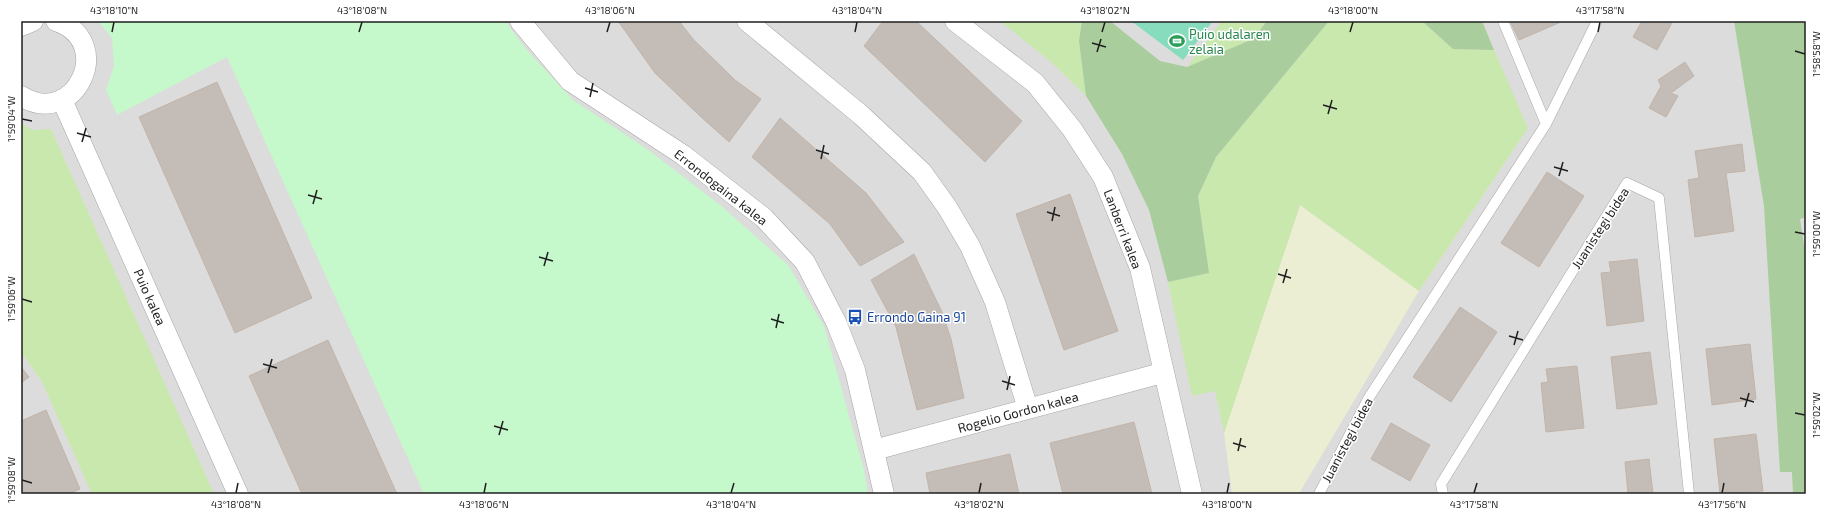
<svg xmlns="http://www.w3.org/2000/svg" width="1827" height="515" font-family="'Exo 2',sans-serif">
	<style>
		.residential { fill: #dddcdc }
		.farmland { fill: #ebeed2 }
		.grass { fill: #c9e8ae }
		.forest { fill: #a9cd9c }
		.park { fill: #c5f8cb }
		.pitch { fill: #87dcbd }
		.building { fill: #c4bcb6; stroke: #c1b4a9 }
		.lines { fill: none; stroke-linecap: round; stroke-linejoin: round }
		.lane-casing { stroke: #a6a6a6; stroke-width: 11 }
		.street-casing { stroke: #a6a6a6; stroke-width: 21 }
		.lane { stroke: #fff; stroke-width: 10 }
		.street { stroke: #fff; stroke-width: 20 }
		.ticks { fill: none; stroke: #1f1f1f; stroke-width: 1.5 }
		.labels { text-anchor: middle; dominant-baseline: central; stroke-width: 3; stroke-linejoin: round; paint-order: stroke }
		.leisure-label { font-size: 13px; fill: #27864d; stroke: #fff; text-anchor: start }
		.street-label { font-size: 13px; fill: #1f1f1f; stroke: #fff }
		.transit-label { font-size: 13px; fill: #164399; stroke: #fff; text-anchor: start }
		.neatline { fill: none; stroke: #1f1f1f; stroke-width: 1.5 }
		.ticks-label { font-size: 10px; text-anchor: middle; fill: #1f1f1f }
	</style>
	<rect width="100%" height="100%" fill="#f0ede6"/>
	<path class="residential" d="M21 21H1798L1806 99V494H21Z"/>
	<path class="farmland" d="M1300 205 1419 291 1300 492 1292 494H1232L1224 433Z"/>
	<path class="grass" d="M1000 21H1082L1079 41 1086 96 1051 62Z
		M1222 21H1267L1253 39 1187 67Z
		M1329 21H1422L1453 49 1494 50 1528 128 1419 291 1300 205 1224 433 1215 391 1192 396 1168 282 1209 273 1198 196 1216 157Z
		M21 123 32 130 51 129 214 494H92L42 382 21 352Z"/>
	<path class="forest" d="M1082 21H1110L1160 61 1187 67 1253 39 1267 21H1329L1216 157 1198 196 1209 273 1168 282 1149 210 1122 154 1086 96 1079 41Z
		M1422 21H1482L1494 50 1453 49Z
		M1734 21H1806V217L1800 219 1806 258V494H1793L1792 472H1780L1764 206Z"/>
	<path class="park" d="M98 21H505L526 49 573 100 647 149 719 204 788 265 824 326 864 470 868 494H424L227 57 117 115 106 90 114 66 112 38Z"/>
	<path class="pitch" d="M1131 21H1213L1183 60Z"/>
	<path class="building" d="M618 21H679L693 39 735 80 761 99 729 142 700 116 655 73Z
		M883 21H916L1022 121 985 162 864 46Z
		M1510 21H1561V22L1519 40Z
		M1642 21H1673L1657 50 1633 37Z
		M1685 62 1694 76 1671 93 1678 96 1666 117 1649 108 1661 86 1658 80Z
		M217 82 312 298 235 333 139 117Z
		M780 118 866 193 904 242 860 266 830 224 752 157Z
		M1742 144 1745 171 1726 173 1734 231 1695 237 1688 180 1699 178 1695 151Z
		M1547 172 1584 196 1539 267 1501 243Z
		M1070 194 1118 331 1064 350 1016 214Z
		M914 254 942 312 951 339 964 398 917 410 896 327 871 280Z
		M1637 259 1644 321 1607 326 1601 273 1611 272 1609 262Z
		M1460 307 1497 332 1451 402 1413 377Z
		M328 340 397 494H302L249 376Z
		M1750 344 1756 399 1712 405 1706 349Z
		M1650 352 1657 404 1617 409 1611 357Z
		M1577 366 1584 428 1546 432 1541 383 1548 382 1546 369Z
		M21 367 29 377 21 383Z
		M46 410 80 489 68 494H21V421Z
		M1134 422 1152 494H1063L1050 443Z
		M1391 423 1430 445 1410 481 1371 459Z
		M1756 434 1763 491 1720 494 1714 439Z
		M1010 454 1019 494H930L926 473Z
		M1649 459 1653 494H1628L1625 462Z"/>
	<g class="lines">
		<defs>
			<path id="lane" d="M1503 21 1546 124
				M1319 494 1368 399 1546 124 1597 21
				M1443 494 1441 484 1627 183 1659 198 1689 494"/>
			<path id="street" d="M520 21 570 81 683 155 764 218 805 262 836 322 855 370 884 494
				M747 21 861 115 922 172 947 207 970 246 995 302 1028 409
				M955 21 1035 83 1072 129 1103 177 1140 268 1192 494
				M21 26 33 21
				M21 96C75 130 117 41 56 21
				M62 100 238 494
				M874 450 1162 373"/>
		</defs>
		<use href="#lane" class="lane-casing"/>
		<use href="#street" class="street-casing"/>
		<use href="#lane" class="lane"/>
		<use href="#street" class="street"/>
	</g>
	<path class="ticks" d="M112 32 114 22M359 32 362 22M607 32 610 22M855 32 857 22M1102 32 1105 22M1350 32 1353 22M1598 32 1600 22M1092 43 1106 47M1795 51 1805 54M1097 52 1101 39M585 88 598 92M590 97 593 83M1323 105 1337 109M1328 114 1332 100M22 119 32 121M77 133 91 137M82 142 86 128M816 150 829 154M821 159 824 145M1554 167 1568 171M1559 176 1563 162M308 195 322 199M313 204 317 190M1047 212 1060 216M1052 221 1055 207M1795 232 1805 234M539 257 553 261M544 266 548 252M1278 274 1291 278M1283 283 1287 269M22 299 32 302M771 319 784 323M776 328 779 314M1509 336 1523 340M1514 345 1518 331M263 364 277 368M268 373 272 359M1002 381 1015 385M1007 390 1010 376M1740 398 1754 402M1745 407 1749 393M1795 413 1805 415M494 426 508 430M499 435 503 421M1233 443 1246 447M1238 451 1241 438M22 480 32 483M236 493 238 483M484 493 486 483M731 493 734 483M979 493 981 483M1227 493 1229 483M1474 493 1477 483M1722 493 1724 483"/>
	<defs>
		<symbol id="stadium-bare" viewBox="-9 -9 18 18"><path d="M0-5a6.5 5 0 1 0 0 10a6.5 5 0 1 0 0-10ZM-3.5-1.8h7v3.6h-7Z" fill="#2e9e5b" stroke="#fff" stroke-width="2.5" paint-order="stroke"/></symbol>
		<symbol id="bus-bare" viewBox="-9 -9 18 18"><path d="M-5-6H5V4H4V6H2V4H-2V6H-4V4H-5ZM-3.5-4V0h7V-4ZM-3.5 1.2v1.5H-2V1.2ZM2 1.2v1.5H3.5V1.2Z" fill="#1a4fb4" stroke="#fff" stroke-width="2.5" paint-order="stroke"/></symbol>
	</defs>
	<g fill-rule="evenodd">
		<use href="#stadium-bare" x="1166" y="30" width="22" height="22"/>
		<use href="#bus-bare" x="844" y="306" width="22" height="22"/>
	</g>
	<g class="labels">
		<g class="leisure-label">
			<text x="1189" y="34">Puio udalaren<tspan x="1189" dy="15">zelaia</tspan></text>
		</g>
		<g class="street-label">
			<text transform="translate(721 187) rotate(38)">Errondogaina kalea</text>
			<text transform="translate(1600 228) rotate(-57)">Juanistegi bidea</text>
			<text transform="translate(1123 229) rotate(69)">Lanberri kalea</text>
			<text transform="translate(150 297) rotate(66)">Puio kalea</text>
			<text transform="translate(1018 412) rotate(-15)">Rogelio Gordon kalea</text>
			<text transform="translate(1347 440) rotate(-62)">Juanistegi bidea</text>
		</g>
		<g class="transit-label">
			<text x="867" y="317">Errondo Gaina 91</text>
		</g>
	</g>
	<rect width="1827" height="515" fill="none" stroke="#ffffff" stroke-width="44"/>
	<rect x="22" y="22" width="1783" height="471" class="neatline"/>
	<g class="ticks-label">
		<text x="114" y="14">43°18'10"N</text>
		<text x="362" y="14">43°18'08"N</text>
		<text x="610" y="14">43°18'06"N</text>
		<text x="857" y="14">43°18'04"N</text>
		<text x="1105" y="14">43°18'02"N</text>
		<text x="1353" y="14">43°18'00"N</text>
		<text x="1600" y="14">43°17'58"N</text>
		<text transform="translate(1816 54) rotate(-90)" y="4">1°58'58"W</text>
		<text transform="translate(11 119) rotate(-90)" y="4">1°59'04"W</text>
		<text transform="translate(1816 234) rotate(-90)" y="4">1°59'00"W</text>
		<text transform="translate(11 299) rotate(-90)" y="4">1°59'06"W</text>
		<text transform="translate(1816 415) rotate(-90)" y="4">1°59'02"W</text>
		<text transform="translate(11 480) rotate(-90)" y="4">1°59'08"W</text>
		<text x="236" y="508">43°18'08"N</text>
		<text x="484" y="508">43°18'06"N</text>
		<text x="731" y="508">43°18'04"N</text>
		<text x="979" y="508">43°18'02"N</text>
		<text x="1227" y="508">43°18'00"N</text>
		<text x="1474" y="508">43°17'58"N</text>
		<text x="1722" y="508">43°17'56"N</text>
	</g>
</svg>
